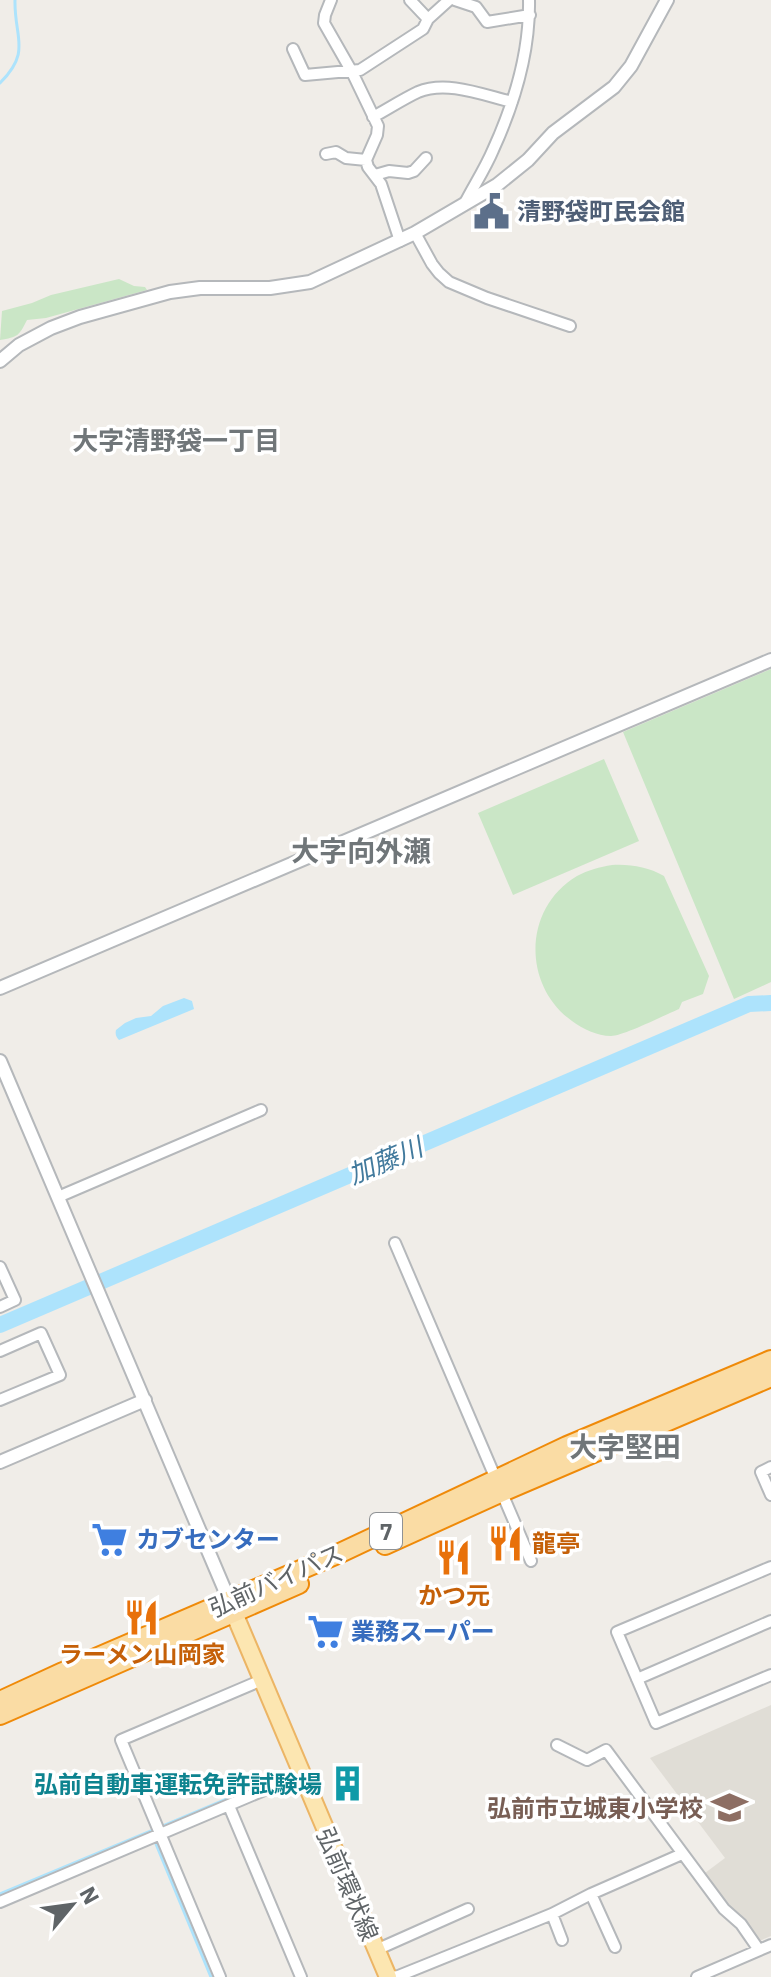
<svg xmlns="http://www.w3.org/2000/svg" width="771" height="1977" font-family="'IBM Plex Sans','Noto Sans JP',sans-serif">
	<style>
		.education { fill: #e0ddd6 }
		.green { fill: #cae6c6 }
		.water { fill: #ade3fc }
		.lines { fill: none; stroke-linecap: round; stroke-linejoin: round }
		.stream { stroke: #ade3fc; stroke-width: 3 }
		.river { stroke: #ade3fc; stroke-width: 16 }
		.minor-casing { stroke: #b5b8bb; stroke-width: 14 }
		.tertiary-casing { stroke: #b5b8bb; stroke-width: 16 }
		.primary-casing { stroke: #ecb565; stroke-width: 20 }
		.trunk-casing { stroke: #ef8a09; stroke-width: 22 }
		.minor { stroke: #fff; stroke-width: 10 }
		.tertiary { stroke: #fff; stroke-width: 12 }
		.primary { stroke: #fce6b1; stroke-width: 16 }
		.trunk { stroke: #fadca4; stroke-width: 18 }
		.labels { text-anchor: middle; dominant-baseline: central; stroke-width: 7; stroke-linejoin: round; paint-order: stroke }
		.shield { fill: #fff; stroke: #8f9295; stroke-width: 2 }
		.shield-label { font-size: 22px; font-weight: bold; fill: #5f6467 }
		.service-label { font-size: 24px; font-weight: bold; fill: #4e5e75; stroke: #fff; text-anchor: start }
		.shop-label { font-size: 24px; font-weight: bold; fill: #366cbe; stroke: #fff; text-anchor: start }
		.food-label { font-size: 24px; font-weight: bold; fill: #c56008; stroke: #fff }
		.street-label { font-size: 24px; fill: #5f6467; stroke: #fff }
		.culture-label { font-size: 24px; font-weight: bold; fill: #0d838f; stroke: #fff; text-anchor: end }
		.education-label { font-size: 24px; font-weight: bold; fill: #785e54; stroke: #fff; text-anchor: end }
		.neighbourhood-label { font-size: 26px; font-weight: bold; fill: #707679; stroke: #fff }
		.water-label { font-size: 26px; font-style: italic; fill: #427a9d; stroke: #fff }
		.quarter-label { font-size: 28px; font-weight: bold; fill: #707679; stroke: #fff }
	</style>
	<rect width="100%" height="100%" fill="#f0ede8"/>
	<path class="education" d="M771 1705V1936L757 1942 725 1908 701 1876 725 1858 650 1758Z"/>
	<path class="green" d="M119 279 134 286 145 287 147 290 46 318 27 320C19 336 18 337 0 340L2 311 32 303 51 295Z
		M771 669V982L734 999 623 732Z
		M604 759 639 841 513 895 478 813Z
		M612 865C631 864 648 867 664 876L709 976 703 994 682 1002 679 1009C665 1015 623 1036 611 1036 597 1036 583 1029 572 1021 522 985 523 908 577 876 588 870 600 867 612 865Z"/>
	<path class="water" d="M184 998 192 1001 194 1009 119 1040C116 1037 115 1034 116 1030L125 1023 136 1018 151 1016 163 1006Z"/>
	<g class="lines">
		<path class="stream" d="M0 83C32 51 14 38 15 0
			M163 1826 288 1773
			M156 1844 211 1977
			M0 1894 151 1831"/>
		<path class="river" d="M0 1325 749 1004 771 1003"/>
		<defs>
			<path id="minor" d="M331 0 325 15 324 23 352 72 378 126 377 135 366 160 368 167 381 184 400 241
				M410 0 428 19
				M455 0 476 7 487 22 530 15
				M293 49 305 75 360 70 423 29 428 19 449 0
				M373 117C388 109 403 99 418 92 447 80 483 95 512 102
				M326 154 336 152 346 158 366 160
				M375 175 389 171 408 173 414 171 426 158
				M464 205C473 187 485 169 493 150 514 104 530 51 529 0
				M415 233 432 264 439 273 449 282 487 298 570 326
				M58 1197 261 1110
				M395 1243 531 1561
				M0 1267 15 1300 0 1307
				M0 1351 41 1333 60 1375 0 1400
				M771 1467 761 1472 771 1495
				M771 1567 617 1632 656 1723 771 1675
				M637 1679 771 1621
				M557 1745 587 1760 606 1750 724 1909 741 1924 759 1950
				M229 1806 301 1977
				M591 1894 615 1947
				M0 1902 302 1774
				M552 1914 562 1940
				M376 1950 468 1909
				M387 1975 396 1977 552 1914 591 1894 682 1854
				M220 1977 121 1740 262 1680
				M697 1977 771 1945"/>
			<path id="tertiary" d="M0 361 19 345 51 328 80 317 170 292 200 288H270L310 282 415 233 497 185 528 160 553 133 614 87 631 66 667 0
				M0 988 771 660
				M0 1061 232 1607
				M0 1462 145 1400"/>
			<path id="primary" d="M234 1613 388 1977"/>
			<path id="trunk" d="M385 1545 502 1492 771 1377
				M0 1701 63 1672 340 1553 567 1446 771 1360
				M0 1715 299 1584"/>
		</defs>
		<use href="#minor" class="minor-casing"/>
		<use href="#tertiary" class="tertiary-casing"/>
		<use href="#primary" class="primary-casing"/>
		<use href="#trunk" class="trunk-casing"/>
		<use href="#minor" class="minor"/>
		<use href="#tertiary" class="tertiary"/>
		<use href="#primary" class="primary"/>
		<use href="#trunk" class="trunk"/>
	</g>
	<defs>
		<symbol id="civic-bare" viewBox="-9 -9 18 18"><path d="M-.6-6.5H3V-4.5H.6V-3L4-1V1h2V6H-6V1h2V-1L-.6-3ZM-1.2 2.5V6h2.4V2.5Z" fill="#5c6f8a" stroke="#fff" stroke-width="2.5" paint-order="stroke"/></symbol>
		<symbol id="supermarket-bare" viewBox="-9 -9 18 18"><path d="M-6-5.5h2.5l.6 2H6L4.5 2H-2.5L-4.4-4H-6ZM-1.5 3.2a1.3 1.3 0 1 0 .1 0ZM3 3.2a1.3 1.3 0 1 0 .1 0Z" fill="#3f7fe0" stroke="#fff" stroke-width="2.5" paint-order="stroke"/></symbol>
		<symbol id="restaurant-bare" viewBox="-9 -9 18 18"><path d="M-5-6h1v4h1v-4h1v4h1v-4h1v5L-1.5 .5V6h-2V.5L-5-1ZM5-6V6H3V1.5H1.5Q1.5-4 5-6Z" fill="#e8710a" stroke="#fff" stroke-width="2.5" paint-order="stroke"/></symbol>
		<symbol id="building-bare" viewBox="-9 -9 18 18"><path d="M-4-6H4V6H1V3H-1V6H-4ZM-2.5-4.3h1.7v1.8h-1.7ZM.8-4.3h1.7v1.8H.8ZM-2.5-1h1.7V.8h-1.7ZM.8-1h1.7V.8H.8Z" fill="#0f9aa8" stroke="#fff" stroke-width="2.5" paint-order="stroke"/></symbol>
		<symbol id="school-bare" viewBox="-9 -9 18 18"><path d="M0-5L7-2L0 1L-7-2ZM-4 1L0 2.5L4 1V4Q0 6-4 4Z" fill="#8d6e63" stroke="#fff" stroke-width="2.5" paint-order="stroke"/></symbol>
	</defs>
	<g fill-rule="evenodd">
		<use href="#civic-bare" x="466" y="186" width="51" height="51"/>
		<use href="#supermarket-bare" x="84" y="1514" width="51" height="51"/>
		<use href="#restaurant-bare" x="480" y="1518" width="51" height="51"/>
		<use href="#restaurant-bare" x="428" y="1532" width="51" height="51"/>
		<use href="#restaurant-bare" x="116" y="1592" width="51" height="51"/>
		<use href="#supermarket-bare" x="300" y="1606" width="51" height="51"/>
		<use href="#building-bare" x="322" y="1758" width="51" height="51"/>
		<use href="#school-bare" x="704" y="1782" width="51" height="51"/>
	</g>
	<g class="labels">
		<rect class="shield" x="370" y="1513" width="32" height="36" rx="6"/>
		<g class="shield-label">
			<text x="386" y="1531">7</text>
		</g>
		<g class="service-label">
			<text x="517" y="211">清野袋町民会館</text>
		</g>
		<g class="shop-label">
			<text x="136" y="1539">カブセンター</text>
			<text x="351" y="1631">業務スーパー</text>
		</g>
		<g class="food-label">
			<text x="532" y="1543" text-anchor="start">龍亭</text>
			<text x="454" y="1595">かつ元</text>
			<text x="142" y="1654">ラーメン山岡家</text>
		</g>
		<g class="street-label">
			<text transform="translate(276 1580) rotate(-24)">弘前バイパス</text>
			<text transform="translate(348 1884) rotate(67)">弘前環状線</text>
		</g>
		<g class="culture-label">
			<text x="322" y="1784">弘前自動車運転免許試験場</text>
		</g>
		<g class="education-label">
			<text x="703" y="1808">弘前市立城東小学校</text>
		</g>
		<g class="neighbourhood-label">
			<text x="176" y="440">大字清野袋一丁目</text>
		</g>
		<g class="water-label">
			<text transform="translate(385 1160) rotate(-23)">加藤川</text>
		</g>
		<g class="quarter-label">
			<text x="361" y="850">大字向外瀬</text>
			<text x="625" y="1446">大字堅田</text>
		</g>
	</g>
	<g transform="translate(72 1905) rotate(61)" stroke="#ffffff" stroke-width="6" paint-order="stroke">
	<path d="M0-6L14 30L0 20L-14 30Z" fill="#5f6467"/>
	<text y="-12" font-size="22" font-weight="bold" text-anchor="middle" fill="#5f6467">N</text>
	</g>
</svg>
